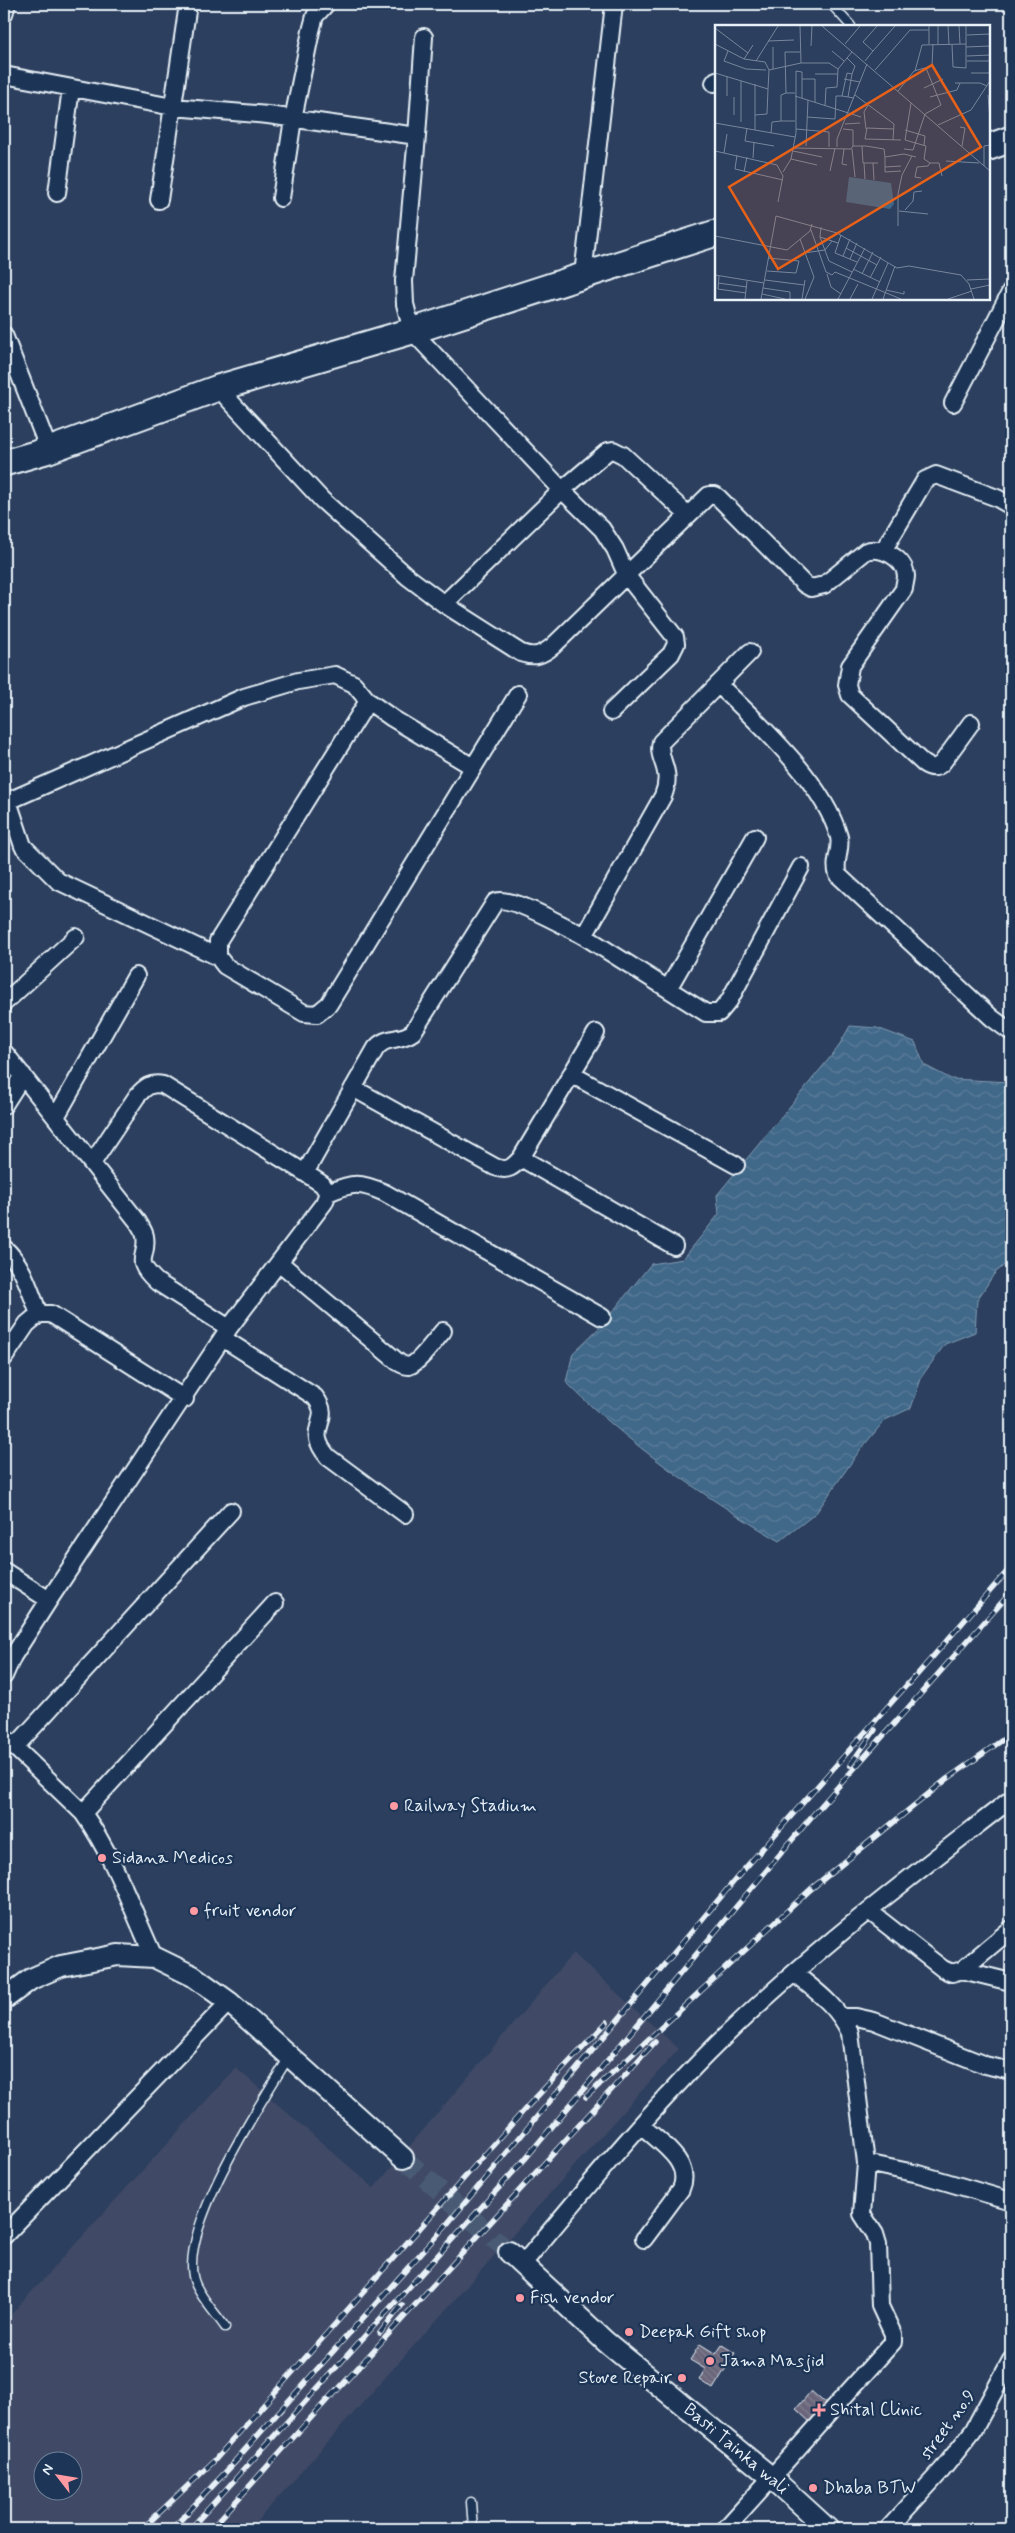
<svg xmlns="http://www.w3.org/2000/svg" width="1015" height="2533" font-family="Mynerve,sans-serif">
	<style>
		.built { fill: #3f4a66; fill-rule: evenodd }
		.water { fill: url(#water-waves); stroke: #839eb5 }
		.building { fill: url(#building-back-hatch); stroke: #e8f1f8 }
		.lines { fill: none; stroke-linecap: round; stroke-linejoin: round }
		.tertiary-tunnel { stroke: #485a75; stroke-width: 20; stroke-dasharray: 20 10; stroke-linecap: butt }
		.service-casing { stroke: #e8f1f8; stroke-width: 11 }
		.minor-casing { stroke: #e8f1f8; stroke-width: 20 }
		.tertiary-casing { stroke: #e8f1f8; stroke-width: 24 }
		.primary-casing { stroke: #e8f1f8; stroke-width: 29 }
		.service { stroke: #1d3557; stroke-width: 8 }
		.minor { stroke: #1d3557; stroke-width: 16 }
		.tertiary { stroke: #1d3557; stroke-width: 20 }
		.primary { stroke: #1d3557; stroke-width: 25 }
		.rail-casing { stroke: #e8f1f8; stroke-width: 5.5 }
		.rail { stroke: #1d3557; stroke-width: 4; stroke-dasharray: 11; stroke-linecap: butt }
		.poi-dot { fill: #ff9aa2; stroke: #1d3557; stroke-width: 2 }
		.labels { text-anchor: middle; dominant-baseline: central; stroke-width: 4.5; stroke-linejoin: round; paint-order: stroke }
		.poi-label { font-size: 18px; fill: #e8f1f8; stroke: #1d3557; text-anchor: start }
		.street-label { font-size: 18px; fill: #e8f1f8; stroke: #1d3557 }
		.inset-road { fill: none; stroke: #77869c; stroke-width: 1 }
		.view { fill: #e86118; fill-opacity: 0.15; stroke: #e86118; stroke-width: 2.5 }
		.inset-edge { fill: none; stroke: #e8f1f8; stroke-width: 2.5 }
	</style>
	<defs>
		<pattern id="water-waves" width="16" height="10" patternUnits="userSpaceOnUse" patternTransform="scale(1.25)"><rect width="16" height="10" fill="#406788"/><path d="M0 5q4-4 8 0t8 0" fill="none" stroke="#5c7d9a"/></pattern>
		<pattern id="building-back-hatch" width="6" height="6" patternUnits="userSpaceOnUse" patternTransform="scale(1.25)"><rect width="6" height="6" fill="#6a657a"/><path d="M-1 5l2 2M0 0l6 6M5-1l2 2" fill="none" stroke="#7f7c8e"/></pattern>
	</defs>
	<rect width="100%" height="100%" fill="#2c3f5e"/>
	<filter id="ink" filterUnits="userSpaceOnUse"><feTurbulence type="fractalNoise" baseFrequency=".02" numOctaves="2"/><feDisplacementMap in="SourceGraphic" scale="10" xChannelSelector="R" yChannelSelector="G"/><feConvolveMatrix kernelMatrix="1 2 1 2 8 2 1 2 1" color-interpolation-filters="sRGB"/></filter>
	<g filter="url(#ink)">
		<path class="built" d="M573 1953 679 2049 250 2529H4V2322L236 2068 374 2188ZM42 2460H72V2490H42Z"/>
		<path class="water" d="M850 1026 877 1028 915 1042 924 1065 951 1079 1011 1082V1259L994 1274 977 1300 975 1332 945 1344 922 1376 911 1408 885 1420 860 1450 816 1513 780 1541C705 1498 627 1443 566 1382L573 1353 601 1326 651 1264 683 1259 719 1214 717 1195 837 1049Z"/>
		<path class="building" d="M700 2344 716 2354 722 2345 735 2353 713 2389 699 2380 705 2369 690 2360Z
			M811 2391 828 2406 812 2424 796 2409Z"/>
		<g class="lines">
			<path class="tertiary-tunnel" d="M403 2158 509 2252"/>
			<defs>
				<path id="service" d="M831 4 851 26
					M225 2327C216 2314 201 2298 195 2283 175 2233 262 2101 289 2057
					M471 2502 473 2529"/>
				<path id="minor" d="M4 14 7 4
					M4 75 173 107 268 115 417 136 404 281 405 304 412 331 562 490 602 529 615 549 627 576 675 637 676 644 671 654 611 712
					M714 83 716 80
					M417 136 424 37
					M57 193 71 88
					M281 198 293 119 311 31 315 16 326 4
					M159 200 188 4
					M583 275 614 4
					M4 335 49 450
					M218 388 322 500 408 577 444 604 521 653C535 658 542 655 553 646L709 495H715L719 498 804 584 811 588 824 585 866 551C881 546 905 558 906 576 906 580 904 585 904 589L850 666 847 685 850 695 923 763C930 768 936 769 942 763L971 723
					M953 403 1011 291
					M883 551 925 480 936 475 997 498 1011 506
					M444 604 562 490 608 451 613 450 623 455 688 515
					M718 684C758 723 824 782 839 837 842 850 833 862 838 875L992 1018 1011 1032
					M368 701 218 941V957L225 966 304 1013 317 1014 329 1004 518 694
					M8 801 23 846 58 881 218 957
					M4 803 244 697 298 681 335 675 354 684 368 701 392 718 473 767
					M584 936 706 1013H719L729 1001 801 867
					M668 989 755 837
					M4 1003 76 937
					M4 1052 138 1222C140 1226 144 1231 145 1236 149 1259 131 1258 157 1282L229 1328
					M571 1074 736 1165
					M353 1088 495 1167C508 1172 513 1167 521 1158L596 1033
					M4 1105 23 1075
					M56 1117 136 976
					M521 1158 674 1246
					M93 1162 137 1096C145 1087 151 1082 163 1085L305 1173
					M328 1193C353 1182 360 1182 385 1193L602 1317
					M4 1248C23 1264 30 1291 39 1314
					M280 1263 398 1362C401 1364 405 1366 409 1366 418 1364 437 1338 443 1331
					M224 1339 315 1397C335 1422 302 1427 328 1457L405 1514
					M4 1358 27 1324 39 1314H51L185 1399
					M4 1571 49 1600
					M4 1676 13 1656 49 1600 229 1328 324 1203 328 1193 322 1184 305 1173 376 1048C387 1035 400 1042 413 1032L495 902C509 894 568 928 584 936L663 796C674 768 656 760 661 742L750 652
					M4 1737 83 1813C114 1857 132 1909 154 1957
					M15 1747 231 1511
					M83 1813 275 1603
					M869 1911 943 1969 952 1973 962 1970 1011 1929
					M962 1970 1011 1982
					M843 2017H856L874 2021 985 2065 1011 2071
					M641 2125C659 2142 693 2162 681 2189L644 2239
					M866 2163 919 2174 1011 2201
					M4 2236 229 2002
					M522 2265C582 2193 641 2121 707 2054 800 1960 907 1880 1011 1799
					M725 2529 893 2342V2334L880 2306 878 2244 875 2234 862 2214 866 2163 850 2033C838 2006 816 1991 794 1973
					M888 2529 942 2470 973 2431 1011 2360"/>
				<path id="tertiary" d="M4 1999 31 1979 61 1966 118 1955 154 1957 193 1976 229 2002 403 2158
					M509 2252 606 2342 771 2477 828 2529"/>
				<path id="primary" d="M989 147 1011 139
					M4 463 49 450 218 388 412 331 716 233"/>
			</defs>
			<use href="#service" class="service-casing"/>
			<use href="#minor" class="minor-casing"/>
			<use href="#tertiary" class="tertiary-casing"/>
			<use href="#primary" class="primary-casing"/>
			<use href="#service" class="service"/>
			<use href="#minor" class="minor"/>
			<use href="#tertiary" class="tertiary"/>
			<use href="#primary" class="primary"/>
			<defs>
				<path id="rail" d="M909 1684 1011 1567
					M850 1765 875 1730
					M586 2097 811 1889 947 1779 1011 1734
					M380 2333 402 2305
					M332 2396 655 2042
					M234 2462 448 2223 740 1874 913 1678
					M142 2529 214 2461 526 2108 607 2022
					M172 2529 238 2459
					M190 2529 525 2159 812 1816 1011 1592
					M211 2529 336 2390"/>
			</defs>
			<use href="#rail" class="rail-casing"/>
			<use href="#rail" class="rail"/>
		</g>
	</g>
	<g class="poi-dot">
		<circle cx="394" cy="1806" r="5"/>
		<circle cx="102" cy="1858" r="5"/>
		<circle cx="194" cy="1911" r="5"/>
		<circle cx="520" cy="2298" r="5"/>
		<circle cx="629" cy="2332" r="5"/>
		<circle cx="710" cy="2361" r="5"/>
		<circle cx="682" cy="2378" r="5"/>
		<path d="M816.5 2402.5h5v5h5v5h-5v5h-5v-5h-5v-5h5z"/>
		<circle cx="813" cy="2488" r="5"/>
	</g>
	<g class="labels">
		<g class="poi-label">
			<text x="404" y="1806">Railway Stadium</text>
			<text x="112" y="1858">Sidana Medicos</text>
			<text x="204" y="1911">fruit vendor</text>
			<text x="530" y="2298">Fish vendor</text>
			<text x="639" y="2332">Deepak Gift shop</text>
			<text x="720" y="2361">Jama Masjid</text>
			<text x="672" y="2378" text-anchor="end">Stove Repair</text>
			<text x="830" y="2410">Shital Clinic</text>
			<text x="823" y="2488">Dhaba BTW</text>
		</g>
		<g class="street-label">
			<text transform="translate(948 2425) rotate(-54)">street no.9</text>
			<text transform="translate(736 2449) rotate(40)">Basti Tainka wali</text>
		</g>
	</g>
	<g transform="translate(715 25)">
		<rect width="275" height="275" fill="#2c3f5e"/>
		<path d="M134 152 176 158 179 179 175 184 131 177Z" fill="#406788"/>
		<path class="inset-road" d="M85 1 86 38M107 1 275 146M214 1V19M223 1V19M233 1 234 20M244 1 245 19M0 3 33 28M252 10 275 9M53 16 79 15M0 19 29 34 50 37 54 45M130 19 145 1M237 20 238 42 251 43V19M96 21 97 1M251 22 275 21M13 26 9 36 31 44 51 45M117 26 129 36M158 26 180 1M252 31 275 30M132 33 140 41 137 49M29 34 38 20M41 36 63 1M150 36 158 26 148 17 162 1M252 36H275M58 44V22M160 45 195 5H214M81 46 87 47V73M200 46 207 20 251 19V1M0 48 53 64 52 89 40 90M256 48H275M100 49H122M87 54H100V77M129 54 145 57M26 56V97M240 58H265L272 61M209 63 228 54M53 64 54 45 86 38H114L123 44M183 66 199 46 217 41 218 19M71 68 66 70V96H80M80 68H71L70 27H85M140 70 179 99 178 115M273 70 275 95M12 71V51M80 71 146 92M133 72 137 49 132 48 127 71 139 73M215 72 242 65 245 58M196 78 190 115 211 121 209 134 215 138 213 141 202 142 200 152 206 153M110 81 111 63 122 62 123 44 137 27M19 90V72M92 92 120 94 121 71H127M0 98 80 112M130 99 145 98M223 100 256 85 275 56M245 102 250 103 247 121M32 103 30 116 59 121M81 104 114 107V122M128 104 138 105V121M151 104 149 87 153 80M179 104 152 103 150 114 186 115M40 105V59M190 105 210 111 209 120M56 108 57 97 66 96M91 121 93 75M147 121 148 138H163M122 122V114L152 39M78 123 136 124 138 121H151L169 124 170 132 189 129 201 132M129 124 127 139 132 140M137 124 140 152M189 124 198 125 210 89 226 80 211 43M0 126 62 140 68 151 63 177M78 126 107 132M9 128 12 109M22 130 20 144 68 155M170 132V147L186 146M38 133 39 117M76 134 102 140M231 136 264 138M149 138 150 154M158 138 159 155M215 138H224L227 151M269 141V121L275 120M170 142 186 141M115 146 120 123M29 147 32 132M68 147 76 134 81 108V46M190 185 198 176 199 167 207 166M184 186 213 189M61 191 122 208 182 243 194 241 246 250 254 259 259 274M183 201V169L187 150 197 131M106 202 105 212 123 218M96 205 111 247 117 250 120 247 186 274M126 210 120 228 142 237M0 211 72 225 95 206 97 199M105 212 114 236 137 247M85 214 99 252 90 274M131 223 162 240M89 228 110 225 117 216M128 231 135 214M135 234 142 218M138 244 165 257M52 246 81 248 84 236 53 233M112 249 116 262 126 269M147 249 158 227M0 250 49 258M4 251 3 264 31 268M155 253 166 232M50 255 89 260M252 255 275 254M3 258 32 262M48 263 75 267V274M256 264 275 260M171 265 189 269V266M47 269 70 274M30 274 32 256M46 274 61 191M87 274 90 255M123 274 150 223M135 274 143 259M157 274 173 238M168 274 180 241M233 274 257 266"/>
		<path class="view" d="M217 40 266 122 63 244 14 162Z"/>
		<rect width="275" height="275" class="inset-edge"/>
	</g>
	<rect width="1015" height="2533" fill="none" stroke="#1d3557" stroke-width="20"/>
	<rect x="10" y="10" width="995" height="2513" fill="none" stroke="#e8f1f8" stroke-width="2" filter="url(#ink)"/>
	<g transform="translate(58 2476) rotate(301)"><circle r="24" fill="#1d3557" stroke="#6e8097"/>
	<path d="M0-4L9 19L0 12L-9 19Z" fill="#ff9aa2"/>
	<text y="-8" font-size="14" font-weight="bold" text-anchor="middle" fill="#e8f1f8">N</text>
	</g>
</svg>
